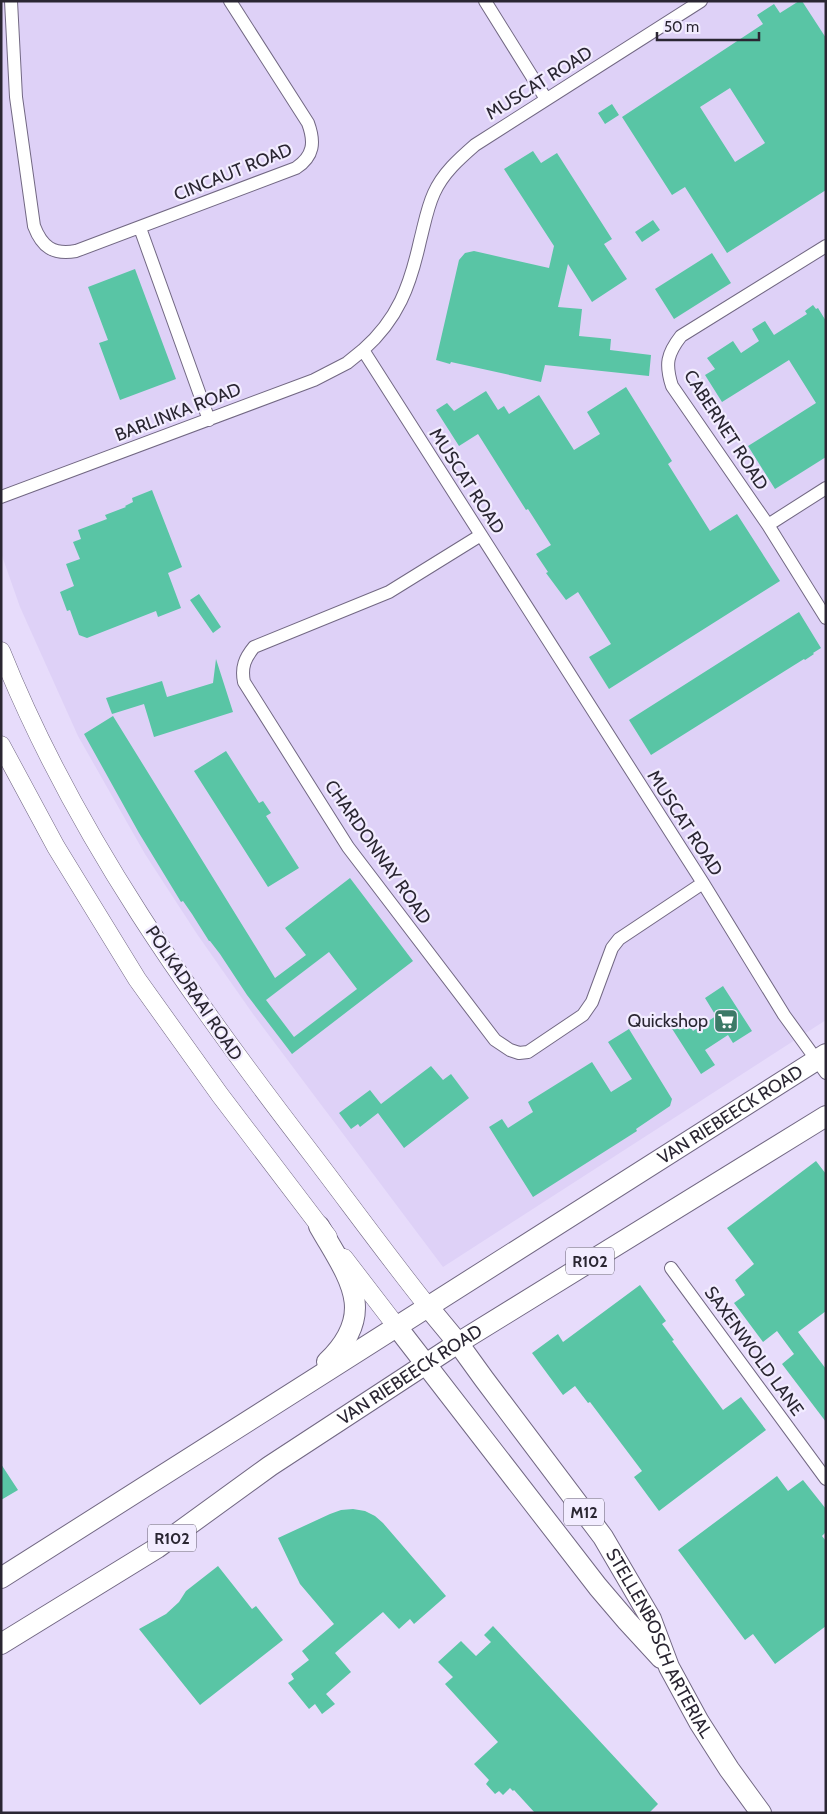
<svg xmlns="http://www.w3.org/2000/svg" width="827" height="1814" font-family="Cabin,sans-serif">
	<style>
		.built { fill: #ded1f7 }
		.building { fill: #59c5a5; fill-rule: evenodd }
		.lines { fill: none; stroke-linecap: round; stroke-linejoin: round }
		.street-casing { stroke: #726883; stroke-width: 14 }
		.secondary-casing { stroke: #726883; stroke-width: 19 }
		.primary-casing { stroke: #726883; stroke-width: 22 }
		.street { stroke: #fff; stroke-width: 12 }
		.secondary { stroke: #fff; stroke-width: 18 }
		.primary { stroke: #fff; stroke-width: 20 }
		.labels { text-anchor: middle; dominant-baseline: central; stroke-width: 4.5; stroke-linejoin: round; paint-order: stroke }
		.shield { fill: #f2ecff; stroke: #666170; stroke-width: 1 }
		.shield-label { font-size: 16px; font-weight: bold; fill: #2a2632 }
		.street-label { font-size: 18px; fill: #2a2632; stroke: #f2ecff }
		.poi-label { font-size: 18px; fill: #2a2632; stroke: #f2ecff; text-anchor: end }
	</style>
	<rect width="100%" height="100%" fill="#e7dcfb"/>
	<path class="built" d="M1 1H826V1020L443 1267 253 1014 197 934 145 854 78 736 20 607 1 553Z"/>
	<path class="building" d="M799 1H802L826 38V190L727 253 685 187 672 195 622 117 763 24 757 15 774 4 780 13ZM730 88 765 143 735 162 700 107Z
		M612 104 619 115 605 124 598 113Z
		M533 151 541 163 557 153 612 239 604 244 627 279 592 302 568 264 558 307 582 309 579 336 611 339 610 350 651 355 649 376 545 365 541 382 451 362 450 364 436 360 459 260 465 253 474 251 549 268 554 246 504 169Z
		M653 220 660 230 642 242 635 232Z
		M712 253 731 283 674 319 655 289Z
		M135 269 176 379 120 400 99 343 108 340 88 287Z
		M813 305 816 309 818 308 826 321V457L775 489 748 446 816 403 789 360 722 402 705 375 715 369 707 358 733 341 741 353 759 341 752 329 765 321 774 335 807 314 805 311Z
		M626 387 672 461 668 464 710 531 737 514 780 581 609 689 589 657 611 644 578 592 566 600 546 573 548 572 536 554 551 545 528 509 526 510 478 434 459 446 436 410 447 403 454 411 486 391 498 410 504 406 509 414 539 395 574 450 600 434 587 412Z
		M152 490 182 567 168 573 181 608 158 617 156 611 87 638 79 635 70 610 67 611 60 592 74 586 66 564 80 559 73 542 81 539 78 530 107 519 105 515 126 507 125 506 133 502 132 498Z
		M199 594 221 627 213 633 190 600Z
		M799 612 821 648 813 653 814 654 805 660 804 659 651 755 629 720Z
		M216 659 233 712 154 737 144 704 112 714 106 698 162 681 167 697 213 683Z
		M113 716 275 978 306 955 285 928 350 878 413 961 292 1054 247 995 220 954 210 941H209L192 914 183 901 181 902 139 833 84 734ZM329 952 357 989 294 1037 266 1000Z
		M226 751 259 803 263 801 271 813 266 816 299 868 268 887 194 771Z
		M723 986 752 1031 733 1043 728 1035 705 1050 715 1065 701 1074 669 1024 683 1016 693 1031 716 1016 705 998Z
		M629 1029 672 1099 670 1106 636 1129 637 1131 533 1197 489 1127 502 1119 508 1128 533 1112 528 1102 592 1062 611 1092 632 1079 608 1042Z
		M431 1066 443 1080 451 1074 469 1098 404 1148 378 1113 360 1127 358 1124 351 1129 339 1113 370 1090 381 1104Z
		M816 1161 826 1174V1311L798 1332 826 1369V1422L782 1364 794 1354 777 1331 763 1342 734 1303 745 1295 735 1280 754 1264 727 1228Z
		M640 1285 666 1321 662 1324 674 1340 672 1341 723 1410 741 1397 766 1430 659 1511 634 1477 642 1471 590 1402 588 1403 575 1386 563 1395 532 1353 558 1334 563 1342Z
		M1 1464 18 1490 1 1500Z
		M777 1476 788 1491 803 1480 826 1509V1532L822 1536 826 1541V1626L775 1664 753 1634 745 1640 678 1550Z
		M353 1509 365 1511 375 1516 383 1523 446 1596 414 1624 410 1619 399 1629 383 1612 335 1653 351 1672 326 1694 335 1704 322 1714 315 1704 309 1709 288 1683 294 1679 291 1674 309 1660 302 1651 334 1624 300 1584 278 1538 330 1514 341 1510Z
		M218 1566 252 1609 256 1606 283 1640 200 1705 139 1629 166 1614 179 1602 186 1591Z
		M493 1626 658 1804 649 1813H535L514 1790 513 1791 510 1788 503 1795 499 1791 495 1794 486 1784 489 1780 474 1764 498 1742 445 1684 453 1677 438 1662 461 1641 476 1656 491 1642 484 1635Z"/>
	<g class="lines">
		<defs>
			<path id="street" d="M11 1 16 97 34 226C42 247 53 255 76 251L296 168C314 156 315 142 308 123L230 1
				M485 1 546 99
				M701 1 475 145C459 159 443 173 434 193 427 208 424 226 420 241 410 286 398 319 363 350L703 883 784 1015 826 1073
				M140 228 209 420
				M826 246 681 336C667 354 665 364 672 386L768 525 826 488
				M1 497 314 380 347 363 363 350
				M768 525 826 618
				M481 535 389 592 254 647C245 658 241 667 244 682L348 847 495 1040 510 1050 519 1053 528 1052 583 1015 592 1002 612 948 619 939 703 883
				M671 1268 826 1479"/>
			<path id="secondary" d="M1 651C75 836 193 1000 314 1157 352 1207 389 1258 429 1308
				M1 745 56 847 137 979 220 1095 328 1237
				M344 1258 397 1327"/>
			<g id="primary">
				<path d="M319 1226C348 1277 379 1312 327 1362"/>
				<path id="s1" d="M429 1308 458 1343 484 1379 603 1537 651 1619 669 1667 699 1722 729 1769 761 1813"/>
				<path d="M397 1327 598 1587 627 1621 661 1658"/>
				<path id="s2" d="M1 1578 826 1054"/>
				<path id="s3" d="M1 1644 157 1548 270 1466 458 1343 826 1116"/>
			</g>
		</defs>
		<use href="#street" class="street-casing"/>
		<use href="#secondary" class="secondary-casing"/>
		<use href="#primary" class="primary-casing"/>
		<use href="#street" class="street"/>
		<use href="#secondary" class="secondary"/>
		<use href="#primary" class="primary"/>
	</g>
	<defs>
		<symbol id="supermarket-square" viewBox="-11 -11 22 22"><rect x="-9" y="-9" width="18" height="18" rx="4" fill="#3c7a67" stroke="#f2ecff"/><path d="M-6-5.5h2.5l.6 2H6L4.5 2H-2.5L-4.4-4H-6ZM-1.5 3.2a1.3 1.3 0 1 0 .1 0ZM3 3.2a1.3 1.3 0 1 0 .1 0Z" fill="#fff"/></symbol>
	</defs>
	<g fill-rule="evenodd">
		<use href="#supermarket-square" x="712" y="1007" width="28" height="28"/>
	</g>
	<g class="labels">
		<g class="shield">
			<rect x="566" y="1247.5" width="48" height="27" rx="4"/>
			<rect x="564" y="1498.5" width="40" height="27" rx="4"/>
			<rect x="148" y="1524.5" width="48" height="27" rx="4"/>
		</g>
		<g class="shield-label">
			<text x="590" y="1261">R102</text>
			<text x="584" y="1512">M12</text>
			<text x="172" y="1538">R102</text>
		</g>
		<g class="street-label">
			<text transform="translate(539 83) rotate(-32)">MUSCAT ROAD</text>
			<text transform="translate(233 172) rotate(-22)">CINCAUT ROAD</text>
			<text transform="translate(178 412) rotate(-21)">BARLINKA ROAD</text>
			<text transform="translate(726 430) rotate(57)">CABERNET ROAD</text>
			<text transform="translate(467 481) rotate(57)">MUSCAT ROAD</text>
			<text transform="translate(685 823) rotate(57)">MUSCAT ROAD</text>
			<text transform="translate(378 852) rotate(55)">CHARDONNAY ROAD</text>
			<text transform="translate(194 993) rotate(56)">POLKADRAAI ROAD</text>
			<text stroke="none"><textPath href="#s2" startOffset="864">VAN RIEBEECK ROAD</textPath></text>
			<text transform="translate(754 1351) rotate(54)">SAXENWOLD LANE</text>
			<text stroke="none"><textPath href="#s3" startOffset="490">VAN RIEBEECK ROAD</textPath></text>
			<text stroke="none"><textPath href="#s1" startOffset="408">STELLENBOSCH ARTERIAL</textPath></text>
		</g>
		<g class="poi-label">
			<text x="708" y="1021">Quickshop</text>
		</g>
	</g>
	<rect width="827" height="1814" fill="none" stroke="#2a2632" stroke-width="5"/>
	<path d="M657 32v8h102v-8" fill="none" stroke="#2a2632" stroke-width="2.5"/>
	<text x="664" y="32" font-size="15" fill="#2a2632" stroke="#f2ecff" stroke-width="4" paint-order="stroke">50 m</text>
</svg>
